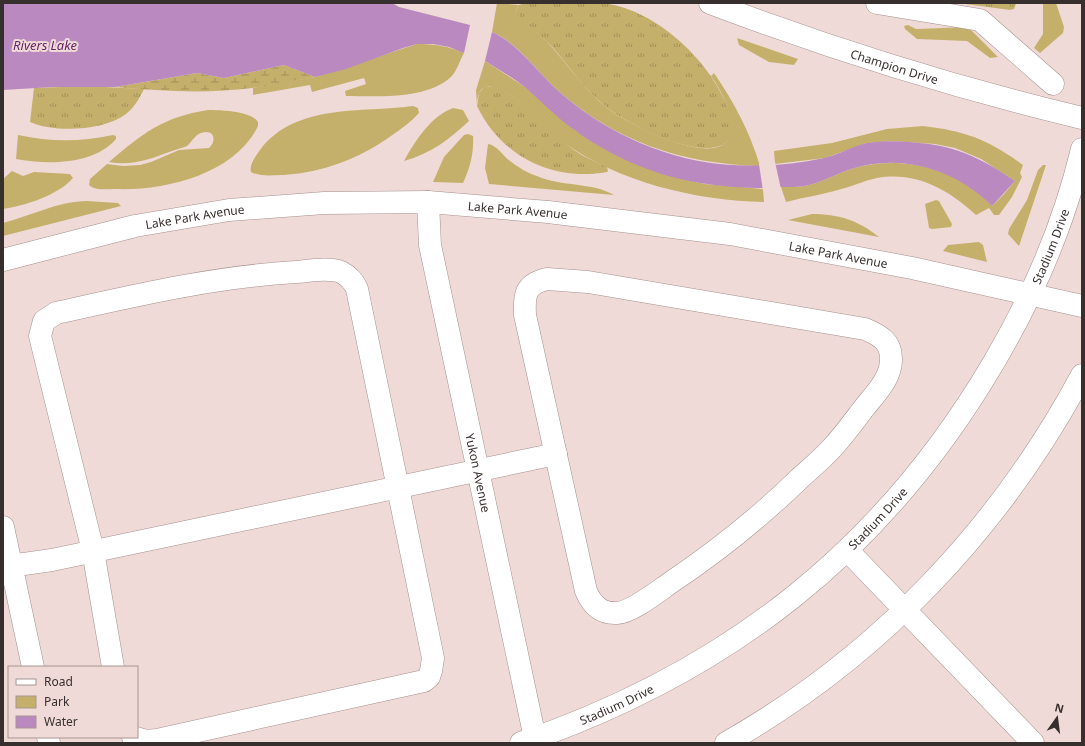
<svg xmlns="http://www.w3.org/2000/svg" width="1085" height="746" font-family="'Noto Sans',sans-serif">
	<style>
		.grass { fill: url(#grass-tufts) }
		.wetland { fill: url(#wetland-marsh) }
		.green { fill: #c5b06b }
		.water { fill: #b989bf }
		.pier { fill: #f0dad7 }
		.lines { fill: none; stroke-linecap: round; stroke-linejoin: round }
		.minor-casing { stroke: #a4908d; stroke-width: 23 }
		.minor { stroke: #fff; stroke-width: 22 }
		.labels { text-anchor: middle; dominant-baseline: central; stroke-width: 4; stroke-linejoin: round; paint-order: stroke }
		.street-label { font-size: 12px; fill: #372f2d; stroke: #f0dad7 }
		.water-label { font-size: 13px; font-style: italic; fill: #622669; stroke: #f0dad7 }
	</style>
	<defs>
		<pattern id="grass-tufts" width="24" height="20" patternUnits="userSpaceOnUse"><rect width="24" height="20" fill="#c5b06b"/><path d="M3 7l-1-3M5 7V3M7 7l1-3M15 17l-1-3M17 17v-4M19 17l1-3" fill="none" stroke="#a19058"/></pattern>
		<pattern id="wetland-marsh" width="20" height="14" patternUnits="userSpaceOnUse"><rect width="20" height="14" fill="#c5b06b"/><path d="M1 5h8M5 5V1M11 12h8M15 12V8" fill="none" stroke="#a19058"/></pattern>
	</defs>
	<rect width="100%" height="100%" fill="#f0dad7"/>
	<path class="grass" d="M526 3C551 3 577 0 602 3 652 8 704 55 724 99 729 110 737 127 729 139 708 167 625 123 605 106 585 90 571 69 555 50 543 37 529 27 517 15L516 10 519 5Z
		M958 3H1016L1014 9 1010 10Z
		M85 86 144 89C139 99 134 108 126 114 104 131 54 133 30 122L34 88Z
		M484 87C510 81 554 135 574 150 584 157 596 162 607 167L608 171 607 172C552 182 501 156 477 106L479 93Z"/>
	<path class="wetland" d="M284 65 315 77C294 81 273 86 252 88 206 94 160 91 115 87L197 73 224 78Z"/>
	<path class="green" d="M497 3 519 5 516 10C517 17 541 35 547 42 571 67 588 97 619 116 641 129 674 145 700 148 751 154 728 99 711 76L714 73C734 102 750 132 760 166 681 164 614 141 555 88 535 69 518 43 492 32Z
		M1043 3H1056L1064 27 1063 33 1040 53 1034 48 1043 34Z
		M908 25 916 29 968 27 998 57 990 58 967 41 917 39 905 29 904 26Z
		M737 38 798 59 794 65 769 62 739 45Z
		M417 44C435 44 448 46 464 53 460 60 457 71 451 77 426 100 377 96 346 96L345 91 366 84 364 78 312 92 310 85 253 95V88L315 77Z
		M485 61 525 87 575 130 655 170 678 178 705 184 763 189 764 202C697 201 618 182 563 142 539 125 523 95 492 87 480 84 477 96 477 106L476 90Z
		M413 106 418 108 419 113C411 122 401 129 391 136 358 159 324 172 284 175 274 175 260 177 251 172 249 164 256 156 260 150 295 103 362 113 413 106Z
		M453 108 463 110 469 121C450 139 430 154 404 161 415 141 431 116 453 108Z
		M208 110C221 110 251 111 258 122V126C235 174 164 191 116 189 108 189 95 191 89 185L90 179 107 164 123 166 140 165 151 162 179 150 209 148C215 143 216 132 206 132 196 132 193 141 187 146 183 148 177 149 172 151 151 159 132 166 109 162 143 133 163 117 208 110Z
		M923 126C966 131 989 140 1023 165L1020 173 1022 177 1012 197 999 215H994L989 208 976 215C949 190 916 171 877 178 866 180 856 185 845 188 826 194 805 197 786 202L781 187C789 187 797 187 805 186 821 183 836 174 851 169 894 156 941 165 977 191 982 195 987 201 992 206L1004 194 1015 181 981 159 955 148 935 144 891 141 867 143 825 158 775 164 774 151 832 143 887 129Z
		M468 134 473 136C474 153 470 168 463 183L433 182 444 157 464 135Z
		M18 135C51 142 80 142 113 135L116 136V139C94 165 47 165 16 159Z
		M488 144C497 145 503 156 510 161 518 167 527 173 537 176 562 187 592 182 614 195L489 184 485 168Z
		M1043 165H1046L1019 246 1008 234 1009 229 1027 200 1038 170Z
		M12 171 23 176 34 172 70 174 73 178C59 195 24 206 3 209V179Z
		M936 200 939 201 952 224 951 227 932 229 929 228 925 204Z
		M87 201 118 203 121 206 3 236V223C31 216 58 201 87 201Z
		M812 214C838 214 858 220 879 237L788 220Z
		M979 242 983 245 987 262 943 251 948 245Z"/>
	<path class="water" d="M3 3H392L399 7 470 25 464 53 449 47 433 44H417L403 48 346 69 315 77 284 65 224 78 197 73 115 87H53L3 90Z
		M492 32C517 43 535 69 555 88 600 129 658 157 719 164 754 167 790 166 824 158 839 155 852 146 867 143 881 141 895 141 909 142 954 145 978 156 1015 181L992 206C955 169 901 153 851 169 836 174 821 183 805 186 798 187 789 187 781 187 747 190 713 186 680 179 645 171 604 152 576 131 558 119 542 102 526 88 514 78 499 70 485 61Z"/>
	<path class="pier" d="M775 162 781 189 763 191 759 164Z"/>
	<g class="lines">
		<defs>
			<g id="minor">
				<path id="s1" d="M710 3C832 49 956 88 1082 118"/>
				<path d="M877 3 980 20 1053 84"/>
				<path id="s2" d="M428 202 430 245 536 743"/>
				<path id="s3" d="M3 260 135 226 229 210 324 203 428 202 548 212 730 234 912 268 1082 306"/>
				<path d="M547 279 588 282 865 329C879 335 891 341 891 358 892 378 875 394 864 408 854 421 844 435 832 448 822 459 810 469 799 479 759 518 716 552 670 583 657 592 632 612 617 613 601 614 592 605 586 591L525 315C524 295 525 284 547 279Z"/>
				<path d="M3 527 33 667"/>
				<path d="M847 550 1033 743"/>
				<path d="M3 567 52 560 556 454"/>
				<path d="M113 667 93 551 40 336 44 321 56 313C137 295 213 277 296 272 310 271 328 267 341 272 349 276 354 282 357 289L433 658 431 671 429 677 424 681 157 740 146 741 133 737"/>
				<path d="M48 737 49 743"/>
				<path id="s4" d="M521 743C728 672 883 551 994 362 1033 296 1064 224 1082 149"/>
				<path d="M726 743C878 657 1000 528 1082 375"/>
			</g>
		</defs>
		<use href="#minor" class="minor-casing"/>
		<use href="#minor" class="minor"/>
	</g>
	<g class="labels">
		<g class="street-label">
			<text stroke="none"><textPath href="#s1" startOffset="195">Champion Drive</textPath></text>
			<text stroke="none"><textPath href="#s3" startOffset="521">Lake Park Avenue</textPath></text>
			<text stroke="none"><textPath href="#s3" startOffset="197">Lake Park Avenue</textPath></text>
			<text stroke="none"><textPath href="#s4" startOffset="750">Stadium Drive</textPath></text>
			<text stroke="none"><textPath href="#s3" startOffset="845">Lake Park Avenue</textPath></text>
			<text stroke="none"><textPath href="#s2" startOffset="276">Yukon Avenue</textPath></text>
			<text stroke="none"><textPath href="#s4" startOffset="426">Stadium Drive</textPath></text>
			<text stroke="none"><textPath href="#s4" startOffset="103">Stadium Drive</textPath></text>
		</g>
		<g class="water-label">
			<text x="45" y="45">Rivers Lake</text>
		</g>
	</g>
	<rect width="1085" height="746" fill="none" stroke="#372f2d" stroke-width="8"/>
	<rect x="8" y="666" width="130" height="72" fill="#f0dad7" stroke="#a69693"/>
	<rect x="16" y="679" width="20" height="6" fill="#ffffff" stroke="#a69693"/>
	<text x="44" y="686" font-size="12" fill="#372f2d">Road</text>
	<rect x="16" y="696" width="20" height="12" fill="#c5b06b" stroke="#a69693"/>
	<text x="44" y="706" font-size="12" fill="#372f2d">Park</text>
	<rect x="16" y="716" width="20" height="12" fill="#b989bf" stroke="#a69693"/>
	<text x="44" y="726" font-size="12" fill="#372f2d">Water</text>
	<g transform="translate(1057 718) rotate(14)" stroke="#f0dad7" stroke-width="3" paint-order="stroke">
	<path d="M0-3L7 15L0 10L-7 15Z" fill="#372f2d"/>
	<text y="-6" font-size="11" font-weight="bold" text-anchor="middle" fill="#372f2d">N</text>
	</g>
</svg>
